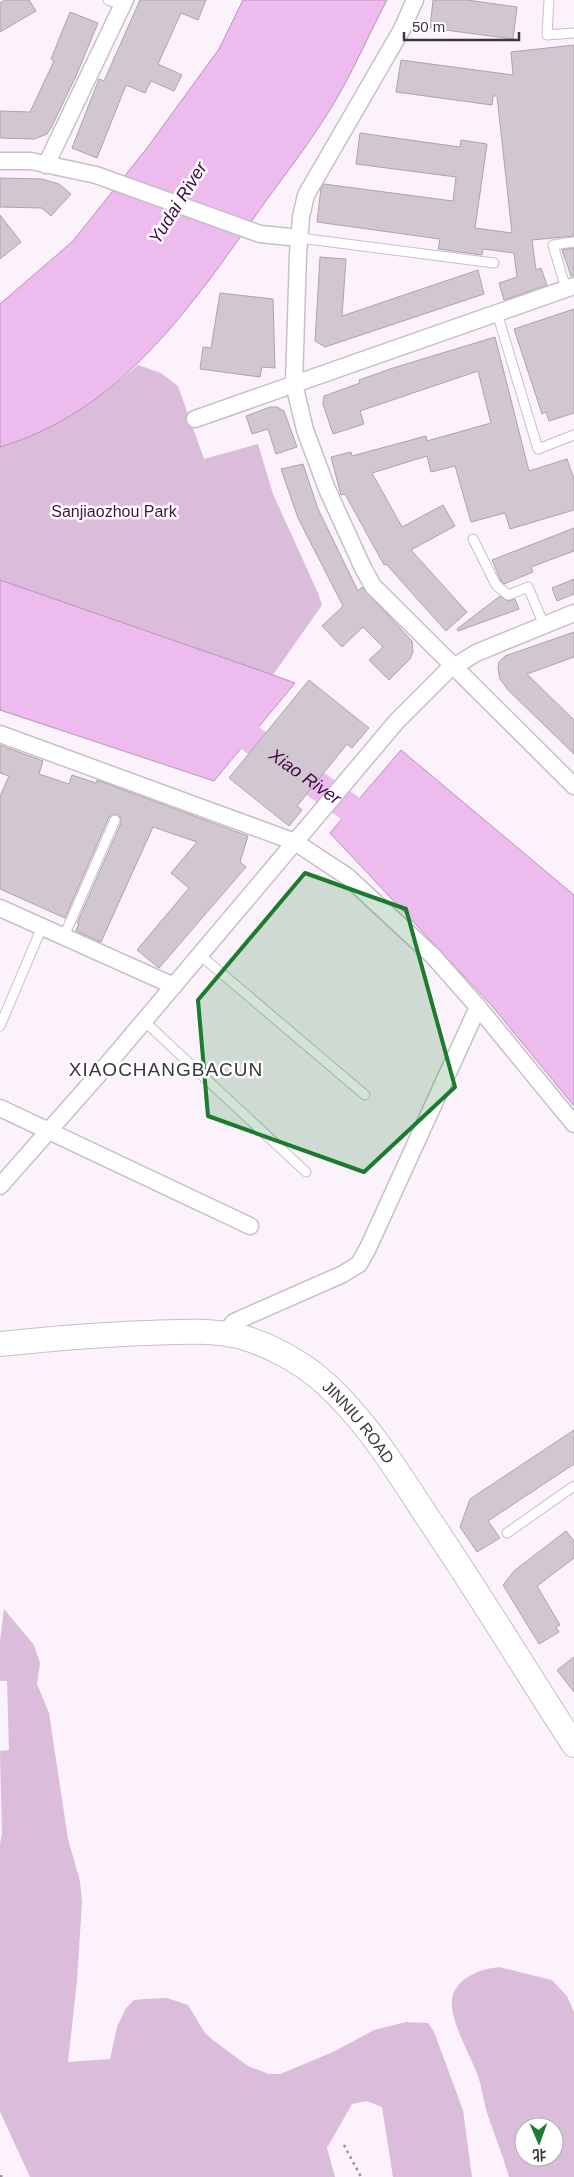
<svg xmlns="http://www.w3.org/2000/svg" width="574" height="2177" font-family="Arial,'Noto Sans SC',sans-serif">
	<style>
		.green { fill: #dbbcdb; fill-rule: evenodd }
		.water { fill: #edbbed; stroke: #b893b8 }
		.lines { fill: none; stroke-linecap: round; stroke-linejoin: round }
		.river { stroke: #edbbed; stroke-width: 28 }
		.building { fill: #d1c7d1; stroke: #aca3ac }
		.lane-casing { stroke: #c8bfc8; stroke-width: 11 }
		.street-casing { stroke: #c8bfc8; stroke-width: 19 }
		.secondary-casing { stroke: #c8bfc8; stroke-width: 26 }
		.path { stroke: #938d93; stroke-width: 2.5; stroke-dasharray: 2.5 4; stroke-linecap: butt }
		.lane { stroke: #fff; stroke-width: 9 }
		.street { stroke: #fff; stroke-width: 16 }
		.secondary { stroke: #fff; stroke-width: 24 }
		.marked { fill: #1b7c2e; fill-opacity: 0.2; stroke: #1b7c2e; stroke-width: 4; stroke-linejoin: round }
		.labels { text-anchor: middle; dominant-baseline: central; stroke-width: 5; stroke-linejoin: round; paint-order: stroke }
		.park-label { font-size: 16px; fill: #4a104d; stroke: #fff }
		.street-label { font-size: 16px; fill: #3b373b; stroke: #fff }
		.water-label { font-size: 18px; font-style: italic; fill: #450947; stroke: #fff }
		.quarter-label { font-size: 19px; letter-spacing: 1px; fill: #3b373b; stroke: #fff }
	</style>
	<rect width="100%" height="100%" fill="#fcf2fc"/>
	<path class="green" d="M138 365 161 373 178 386 204 459 258 444 273 494 318 593 322 605 273 675 0 580V447C53 431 95 401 138 365Z
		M4 1609 34 1645 40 1663 37 1684 49 1713 68 1839 80 1881 82 1902 77 1981 68 2062 110 2059 117 2027 126 2008 134 2000 145 1999 167 1998 188 2005 205 2033 213 2040 248 2066 269 2074H280L333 2052 374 2030 406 2022 428 2023 434 2032 463 2110 472 2177H393L382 2107 367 2101 352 2104 327 2148 335 2177H30L0 2112V1844L2 1833 0 1751 9 1750 7 1681H0V1641Z
		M499 1967 552 1980 567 1996 574 2012V2177H509C503 2156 495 2136 488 2116 483 2101 482 2085 476 2071 469 2052 444 2011 454 1992 462 1975 483 1969 499 1967ZM524 2127H554V2157H524Z"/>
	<path class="water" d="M243 0H387C368 36 352 74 331 108 308 146 279 182 253 219 186 314 117 412 0 447V304L73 241 147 148 219 49Z
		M0 580 273 675 295 683 214 781 0 710Z
		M401 750 574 895V1106L492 1006 330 833Z"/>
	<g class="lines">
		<path class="river" id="s1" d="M220 717 381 830"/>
	</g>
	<path class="building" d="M5 0H29L36 11 0 32V3Z
		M140 0H206L198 20 181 13 158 64 182 75 174 91 151 81 145 93 126 85 97 158 72 148 99 79 104 81Z
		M433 0H467L517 7 513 39 430 28Z
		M70 12 98 23 76 76 51 128 47 134 34 139 0 138V111L30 112 54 61 51 59Z
		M574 45V236L532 240 536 270 541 268 547 285 504 300 499 283 517 277 514 253 483 249 482 255 438 249 440 239 317 222 321 188 324 184 453 201 456 177 356 164 360 133 460 147 461 140 487 144 475 228 512 233 497 96H493L492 105 396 92 401 60 513 75 511 52Z
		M0 178 42 179 59 184 71 194 51 216 42 208 0 207Z
		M0 215 21 242 0 259Z
		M574 248V276H571L562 250Z
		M320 257 346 259 342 316 478 270 484 294 325 347 315 341Z
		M220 293 273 299 275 368 262 367 260 377 200 369 203 347 211 348Z
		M574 309V413L549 421 546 412 542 414 514 329Z
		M495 337 529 471 567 459 574 479V510L510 529 505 513 471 522 455 466 431 472 427 456 372 473 402 527 443 505 455 526 411 550 467 612 446 631 386 564 384 565 345 494 341 495 331 457 351 452 352 456 426 436 427 441 491 423 478 371 360 411 364 424 333 434 323 404 324 396 360 383 359 380 393 368Z
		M270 407H277L284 411 297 447 276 454 268 429 252 434 246 416Z
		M303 464 318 509 358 591 362 587 412 641 413 652 410 659 389 680 369 660 383 647 363 627 342 647 322 626 343 606 298 518 281 469Z
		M574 528V551L531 567 533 572 504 584 501 581 492 560Z
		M574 579V594L557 601 552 588Z
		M500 596 508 601 515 599 519 609 458 631 457 629Z
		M574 632V657L527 674 574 720V754L508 690 500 679 498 669 499 662 505 656Z
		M309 680 369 728 352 748 347 744 297 806 302 810 289 826 229 778Z
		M0 745 43 761 39 774 69 784 72 775 96 783 97 780 248 836 240 862 246 867 159 968 137 950 189 888 171 873 197 842 153 827 101 942 76 931 79 923H77L121 823 120 817 115 814 109 817 65 918 0 889V796L9 776 0 773Z
		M574 1430V1464L488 1521 500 1538 477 1552 460 1527 470 1499Z
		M566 1531 574 1541V1558L537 1586 560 1625 556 1627 559 1632 539 1644 503 1585 514 1571Z
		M574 1657V1692L557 1670Z"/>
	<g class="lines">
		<defs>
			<path id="lane" d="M108 0 122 5
				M549 0 547 35 574 33
				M300 238 494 263
				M566 289 553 245 574 242
				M497 313 538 449 574 435
				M473 539 496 585 508 595 528 587 544 625
				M64 936 115 820
				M200 955 365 1095
				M144 1021 306 1172
				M0 1026 42 927
				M507 1533 574 1486"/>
			<path id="street" d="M415 0 401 31 306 195 301 217 298 254 294 384 305 430 327 489 363 568 373 586 574 786
				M0 161H31L96 175 260 234 300 238
				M46 165 125 0
				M195 419 574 286
				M0 734 295 842 348 877 433 956 478 1007 574 1124
				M0 908 174 986
				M0 1108 250 1226
				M0 1186 106 1066 397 721 447 671 476 653 574 613
				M224 1334 234 1322 343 1274 359 1264 368 1248 478 1007"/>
			<g id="secondary">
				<path id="s2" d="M0 1344C48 1339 96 1335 144 1333 176 1332 211 1329 242 1337 272 1346 303 1363 326 1384 367 1422 396 1469 426 1515 477 1590 524 1668 574 1745"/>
			</g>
		</defs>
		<use href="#lane" class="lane-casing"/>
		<use href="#street" class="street-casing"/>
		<use href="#secondary" class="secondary-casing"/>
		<path class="path" d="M344 2145 361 2177
			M0 2176 3 2177"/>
		<use href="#lane" class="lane"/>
		<use href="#street" class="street"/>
		<use href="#secondary" class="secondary"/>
	</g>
	<path class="marked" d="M305 873 406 909 455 1087 364 1172 208 1116 198 1000Z"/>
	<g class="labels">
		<g class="park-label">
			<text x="114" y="511">Sanjiaozhou Park</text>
		</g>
		<g class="street-label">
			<text stroke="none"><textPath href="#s2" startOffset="390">JINNIU ROAD</textPath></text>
		</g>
		<g class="water-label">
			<text transform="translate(178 203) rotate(-58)">Yudai River</text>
			<text stroke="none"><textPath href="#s1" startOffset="104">Xiao River</textPath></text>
		</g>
		<g class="quarter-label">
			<text x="166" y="1069">XIAOCHANGBACUN</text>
		</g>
	</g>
	<g transform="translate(539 2142) rotate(178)"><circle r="24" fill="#ffffff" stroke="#b1afb1"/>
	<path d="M0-4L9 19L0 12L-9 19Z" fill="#1b7c2e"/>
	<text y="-8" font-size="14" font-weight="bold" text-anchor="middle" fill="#3b373b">北</text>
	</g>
	<path d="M404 32v8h115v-8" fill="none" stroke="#3b373b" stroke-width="2.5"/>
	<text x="412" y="32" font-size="15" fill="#3b373b" stroke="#ffffff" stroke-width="4" paint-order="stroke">50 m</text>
</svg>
